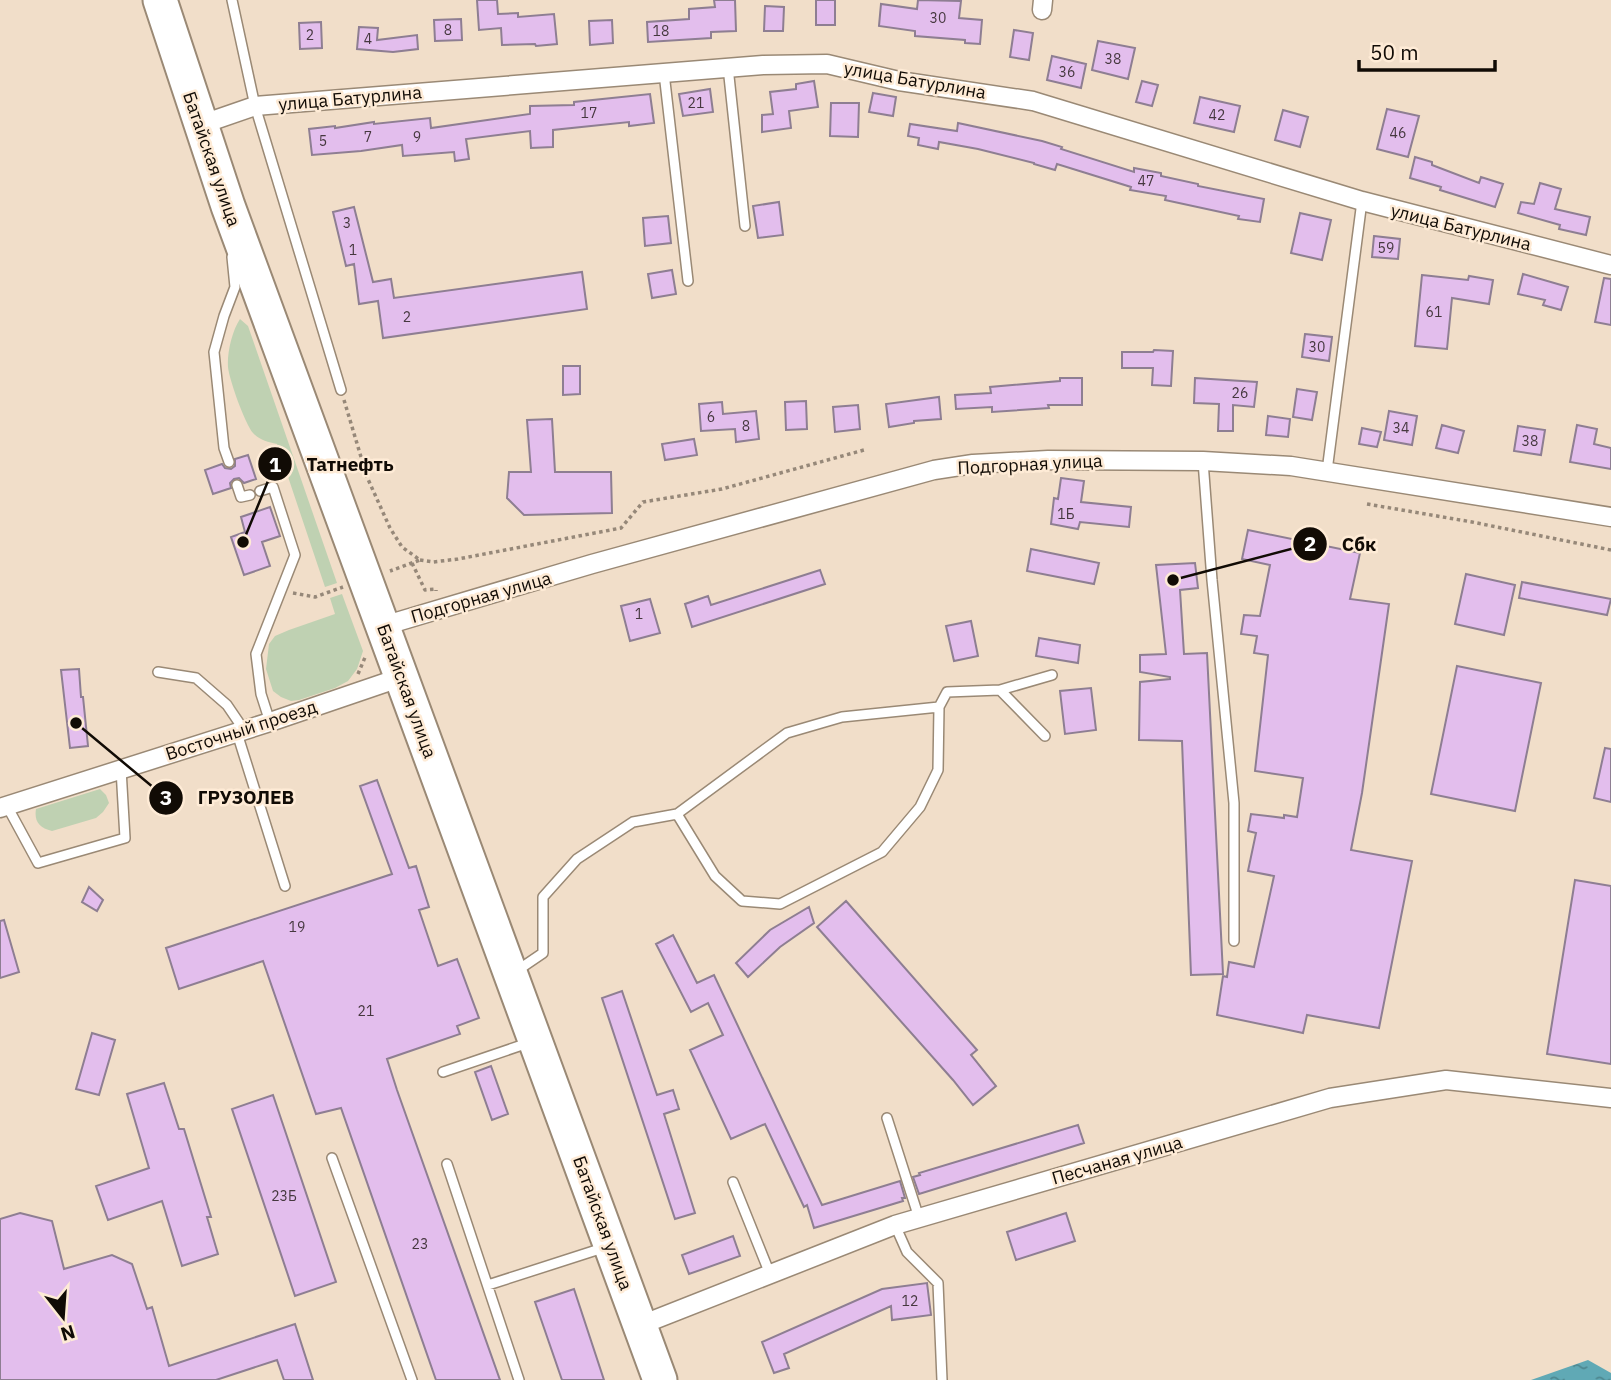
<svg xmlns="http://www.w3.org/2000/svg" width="1611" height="1380" font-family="'IBM Plex Sans',sans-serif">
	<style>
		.green { fill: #bfd1b2 }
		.water { fill: url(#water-ripples) }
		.building { fill: #e3beed; stroke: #8e7e92; stroke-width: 2 }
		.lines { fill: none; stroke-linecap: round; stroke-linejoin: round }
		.lane-casing { stroke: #9a8975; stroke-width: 12 }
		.street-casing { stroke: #9a8975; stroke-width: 21 }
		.highway-casing { stroke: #9a8975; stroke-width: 37 }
		.path { stroke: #968879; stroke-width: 3.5; stroke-dasharray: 3.5 3.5; stroke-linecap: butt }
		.lane { stroke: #fff; stroke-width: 9 }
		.street { stroke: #fff; stroke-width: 18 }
		.highway { stroke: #fff; stroke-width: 33 }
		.labels { text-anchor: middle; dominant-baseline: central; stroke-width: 5; stroke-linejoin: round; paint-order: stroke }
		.number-label { font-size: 14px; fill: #46383f }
		.street-label { font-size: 18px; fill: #110b05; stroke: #feebd6 }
		.leader { fill: none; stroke: #110b05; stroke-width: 2.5 }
		.callout-dot { fill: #110b05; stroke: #feebd6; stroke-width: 2.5 }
		.mark-label { font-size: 21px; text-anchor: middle; font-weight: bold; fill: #fff }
		.callout-label { font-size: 19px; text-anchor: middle; font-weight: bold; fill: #110b05; stroke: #feebd6; stroke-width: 5; stroke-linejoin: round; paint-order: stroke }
	</style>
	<defs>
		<pattern id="water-ripples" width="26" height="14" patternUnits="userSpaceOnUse" patternTransform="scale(1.75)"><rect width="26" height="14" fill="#60a9b5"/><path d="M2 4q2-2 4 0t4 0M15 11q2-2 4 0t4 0" fill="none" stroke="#4e8891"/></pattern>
	</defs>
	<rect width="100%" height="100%" fill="#f1dec9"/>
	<path class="green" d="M240 319 248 326 337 583 325 587 277 444C268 442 260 440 253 433 245 424 229 379 228 367 227 353 232 331 240 319Z
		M342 594 363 651 357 669 348 681 335 688 299 700 291 701 281 697 273 691 266 669 269 644 275 636 289 630 335 614 330 598Z
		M100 789 106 795 109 803 103 812 96 818 52 831C39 828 34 821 36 809Z"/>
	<path class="water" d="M1588 1360 1611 1373V1380H1531Z"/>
	<path class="building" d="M477 0H497L498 14 518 13V17L554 14 557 44 536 46 535 44 502 45 501 28 479 30Z
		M714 0H735L736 31 711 32V38L648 42 647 22 689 19V9L715 7Z
		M816 0H835V25H816Z
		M918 0 961 1 959 18 982 20 980 44 965 43V40L915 36V31L879 26 881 4 917 9Z
		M765 6 784 7 783 31H764Z
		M461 19 462 40 435 41 434 20Z
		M612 20 613 43 590 45 589 21Z
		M321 22 322 48 300 49 299 23Z
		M359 27 378 28 377 40 417 35 418 49 393 52 357 49Z
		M1014 30 1033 33 1029 60 1010 57Z
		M1098 41 1135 48 1128 79 1092 70Z
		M1052 56 1086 64 1081 88 1047 80Z
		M814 81 818 107 789 111 791 128 762 132V115L773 114 770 92 796 89V84Z
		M1142 81 1158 85 1152 106 1136 102Z
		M710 89 713 112 683 116 679 94Z
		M873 93 896 97 893 116 869 112Z
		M650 94 654 123 629 126V122L553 130V147L531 148 530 131 466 139 469 159 455 161 454 152 403 156 402 145 361 151 312 155 309 129 335 126V128L374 122V124L430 118 431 128 530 114V106L574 105V102Z
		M1200 97 1240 106 1234 132 1194 123Z
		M831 103H859L858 137 830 136Z
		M1387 109 1419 116 1408 157 1377 149Z
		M1283 110 1308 117 1300 147 1275 140Z
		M958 123 1042 141 1062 147 1061 149 1134 172V168L1161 173V176L1198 184V186L1264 199 1260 222 1238 219 1239 216 1165 200 1166 196 1130 190 1131 187 1057 164 1055 170 1034 164V163L978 149 939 142 938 149 918 145 919 138 908 136 910 124 957 131Z
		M1415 157 1432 162V165L1479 183 1481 177 1503 184 1495 207 1440 190 1441 187 1410 178Z
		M1540 183 1561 189 1555 209 1590 217 1586 235 1559 229 1560 225 1518 213 1521 202 1534 204Z
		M779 202 783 235 758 238 753 206Z
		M354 207 373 282 391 279 394 298 582 272 587 309 383 338 378 301 359 304 354 264 346 266 333 212Z
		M1300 213 1331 220 1322 260 1291 253Z
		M668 216 671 243 645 246 643 218Z
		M1374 236 1400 239 1398 259 1372 257Z
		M672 270 676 294 652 298 648 274Z
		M1523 274 1568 287 1561 310 1543 305 1545 300 1518 294Z
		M1422 275 1468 280 1469 276 1493 280 1489 304 1452 298 1447 349 1415 346Z
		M1604 278 1611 279V325L1595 322Z
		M1305 334 1332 337 1329 361 1302 357Z
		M1154 350 1173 351 1171 386 1152 385 1153 368H1122V352H1153Z
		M563 366H580V394L563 395Z
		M1060 378H1082V405H1048L1049 408 992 412V407L956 409 955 395 991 393 990 387 1060 381Z
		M1195 378 1257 382 1254 407 1233 405V431H1218L1219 404 1194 403Z
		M1297 389 1317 392 1312 420 1293 417Z
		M939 397 941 419 914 421V423L889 427 886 404Z
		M806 401 807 429 786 430 785 402Z
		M722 402 723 414 756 411 759 439 736 442 735 429 701 431 699 404Z
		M858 405 860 429 835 432 833 407Z
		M1389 411 1417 416 1412 445 1384 440Z
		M1268 416 1290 419 1288 437 1266 435Z
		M552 419 555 472H611L612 513 524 515 507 498 509 472H531L527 420Z
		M1442 425 1464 431 1458 453 1436 448Z
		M1577 425 1597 429 1594 444 1611 448V469L1570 462Z
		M1518 426 1545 430 1541 455 1514 451Z
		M1362 428 1381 432 1377 447 1359 444Z
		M694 439 697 455 665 460 662 444Z
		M248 455 256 479 244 483 239 478 234 479 230 483 231 488 213 494 205 470 222 464 225 468 231 469 235 466V459Z
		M1061 478 1084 481 1081 502 1131 507 1129 527 1080 522 1078 529 1051 524 1054 498 1058 499Z
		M270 507 280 536 262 542 270 566 244 575 231 537 245 532 241 517Z
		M1248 530 1360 553 1350 599 1389 604 1362 793 1351 850 1412 861 1379 1028 1307 1015 1303 1033 1217 1015 1223 976 1227 977 1229 962 1254 967 1274 876 1248 871 1256 833 1248 831 1251 814 1284 818V815L1297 817 1303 778 1255 771 1268 655 1254 653 1257 636 1241 634 1244 615 1260 616 1270 565 1242 559Z
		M1031 549 1099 563 1094 584 1027 571Z
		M1195 563 1198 588 1180 590 1184 654 1207 653 1223 974 1191 975 1182 741 1139 740 1140 682 1170 679V677L1140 672V655L1166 654 1156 565Z
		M820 570 825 584 692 627 685 604 708 596 711 605Z
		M1466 574 1515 585 1504 635 1455 624Z
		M1522 582 1611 599 1607 615 1519 598Z
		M650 599 660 633 630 641 621 606Z
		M971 621 978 656 954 661 946 626Z
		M1039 638 1080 645 1078 663 1036 656Z
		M1457 666 1541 683 1515 811 1431 794Z
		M79 669 81 697H83L88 746 70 748 61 670Z
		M1091 688 1096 730 1065 734 1060 691Z
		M1605 748 1611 749V802L1594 798Z
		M377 780 409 868 416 866 429 907 419 910 438 966 457 959 479 1018 457 1026 460 1034 387 1059 397 1090 500 1380H436L341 1108 316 1114 263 961 179 989 166 948 392 874 360 786Z
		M1575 880 1611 886V1064L1547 1054Z
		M89 887 103 900 97 911 82 902Z
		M846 901 977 1050 971 1055 996 1086 973 1105 953 1080 817 927Z
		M809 907 814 923 780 947 748 977 736 963 770 930Z
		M4 920 19 972 0 978V921Z
		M673 935 697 983 714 975 822 1205 900 1181 905 1198H902L903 1201 814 1228 807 1205 804 1207 765 1124 731 1139 690 1050 723 1035 708 1003 691 1012 656 944Z
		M622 991 657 1095 673 1090 679 1109 664 1114 695 1213 675 1219 602 998Z
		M92 1033 115 1040 99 1095 76 1089Z
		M491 1066 508 1114 492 1120 475 1072Z
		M164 1083 179 1129H184L211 1217H207L218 1254 182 1266 162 1201 108 1220 96 1186 149 1168 127 1094Z
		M273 1095 336 1282 295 1296 232 1109Z
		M1078 1125 1084 1143 919 1194 913 1177 920 1175 919 1173Z
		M20 1213 52 1221 64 1269 112 1255 132 1264 147 1309 152 1307 169 1366 295 1324 313 1380H284L277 1360 216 1380H0V1219Z
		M1066 1213 1075 1241 1016 1260 1007 1232Z
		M733 1236 740 1256 689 1274 682 1255Z
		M927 1283 931 1315 892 1320 891 1306 784 1354 789 1368 774 1373 762 1342 882 1289Z
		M574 1289 604 1380H562L535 1302Z"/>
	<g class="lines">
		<defs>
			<path id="lane" d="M232 0 255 106 341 390
				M728 67 745 226
				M664 73 688 281
				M1203 461 1212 580 1234 803V941
				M229 462 224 448 214 352 224 316 235 287 232 257
				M1327 471 1362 201
				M237 485 241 497 250 495
				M260 491 273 487 295 555 256 654 261 694 270 722
				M158 672 196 678 227 705 244 730
				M1000 690 1045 736
				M237 733 285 886
				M7 806 38 863 125 838 121 769
				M677 814 787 733 842 717 939 707
				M515 972 543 953V897L577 859 633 822 677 814 715 876 742 901 780 904 882 852 920 807 938 770 939 707 947 692 1000 690 1052 675
				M443 1072 531 1042
				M887 1118 919 1218
				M332 1158 412 1380
				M447 1164 519 1380
				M733 1182 770 1274
				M895 1225 907 1252 938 1283 942 1380
				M488 1285 606 1247"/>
			<path id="street" d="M1042 10 1043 0
				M200 125 255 106 763 65 827 64 899 81 1033 101 1362 201 1611 265
				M383 626 592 564 934 470 973 464 1048 460 1203 461 1291 466 1611 517
				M0 808 270 722 402 677
				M641 1325 895 1225 1330 1098 1446 1080 1611 1098"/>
			<path id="highway" d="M160 0 228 206 660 1380"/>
		</defs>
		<use href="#lane" class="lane-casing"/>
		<use href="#street" class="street-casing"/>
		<use href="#highway" class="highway-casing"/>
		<path class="path" d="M344 400 367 477 390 528 402 547 420 560 390 571
			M1367 504 1472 522 1611 550
			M420 560 433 562 458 559 621 528 643 502 722 489 864 450
			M412 563 425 590 436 589V591
			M293 593 315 597 343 587
			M358 674 366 655"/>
		<use href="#lane" class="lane"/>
		<use href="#street" class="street"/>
		<use href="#highway" class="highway"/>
	</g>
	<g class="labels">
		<g class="number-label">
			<text x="938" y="18">30</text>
			<text x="448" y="30">8</text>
			<text x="661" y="31">18</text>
			<text x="310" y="35">2</text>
			<text x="368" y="39">4</text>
			<text x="1113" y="59">38</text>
			<text x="1067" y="72">36</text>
			<text x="696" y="103">21</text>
			<text x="589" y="113">17</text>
			<text x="1217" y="115">42</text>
			<text x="1398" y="133">46</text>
			<text x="368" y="137">7</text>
			<text x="417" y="137">9</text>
			<text x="323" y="141">5</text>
			<text x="1146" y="181">47</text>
			<text x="347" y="223">3</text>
			<text x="1386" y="248">59</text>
			<text x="353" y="250">1</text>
			<text x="1434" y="312">61</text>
			<text x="407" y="317">2</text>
			<text x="1317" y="347">30</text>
			<text x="1240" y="393">26</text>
			<text x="711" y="417">6</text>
			<text x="746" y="426">8</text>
			<text x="1401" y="428">34</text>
			<text x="1530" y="441">38</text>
			<text x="1066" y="514">1Б</text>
			<text x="639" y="614">1</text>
			<text x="297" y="927">19</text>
			<text x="366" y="1011">21</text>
			<text x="284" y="1196">23Б</text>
			<text x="420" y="1244">23</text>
			<text x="910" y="1301">12</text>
		</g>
		<g class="street-label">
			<text transform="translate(915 80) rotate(10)">улица Батурлина</text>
			<text transform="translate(350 98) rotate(-5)">улица Батурлина</text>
			<text transform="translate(212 159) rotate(71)">Батайская улица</text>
			<text transform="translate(1461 227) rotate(14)">улица Батурлина</text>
			<text transform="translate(1030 464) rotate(-3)">Подгорная улица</text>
			<text transform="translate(481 597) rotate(-16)">Подгорная улица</text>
			<text transform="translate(407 691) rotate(70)">Батайская улица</text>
			<text transform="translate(241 730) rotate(-18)">Восточный проезд</text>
			<text transform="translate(1117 1160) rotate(-16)">Песчаная улица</text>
			<text transform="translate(603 1223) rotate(70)">Батайская улица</text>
		</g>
	</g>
	<path class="leader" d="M243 542L275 464M1173 580L1310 544M76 723L166 798"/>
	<g class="callout-dot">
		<circle cx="243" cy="542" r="7"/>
		<circle cx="1173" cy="580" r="7"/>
		<circle cx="76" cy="723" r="7"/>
		<circle cx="275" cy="464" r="18"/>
		<circle cx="1310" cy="544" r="18"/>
		<circle cx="166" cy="798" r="18"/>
	</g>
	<g class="mark-label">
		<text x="275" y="472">1</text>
		<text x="1310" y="551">2</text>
		<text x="166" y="805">3</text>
	</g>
	<g class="callout-label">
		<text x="350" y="471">Татнефть</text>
		<text x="1359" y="551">Сбк</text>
		<text x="246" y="804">ГРУЗОЛЕВ</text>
	</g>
	<g transform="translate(63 1317) rotate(163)" stroke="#feebd6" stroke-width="5" paint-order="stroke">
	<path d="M0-5L12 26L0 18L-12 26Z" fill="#110b05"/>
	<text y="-10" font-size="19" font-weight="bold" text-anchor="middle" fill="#110b05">N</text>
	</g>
	<path d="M1359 60v10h136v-10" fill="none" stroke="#110b05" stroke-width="3.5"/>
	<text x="1370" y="60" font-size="21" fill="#110b05" stroke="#feebd6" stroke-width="5" paint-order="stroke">50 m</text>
</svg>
